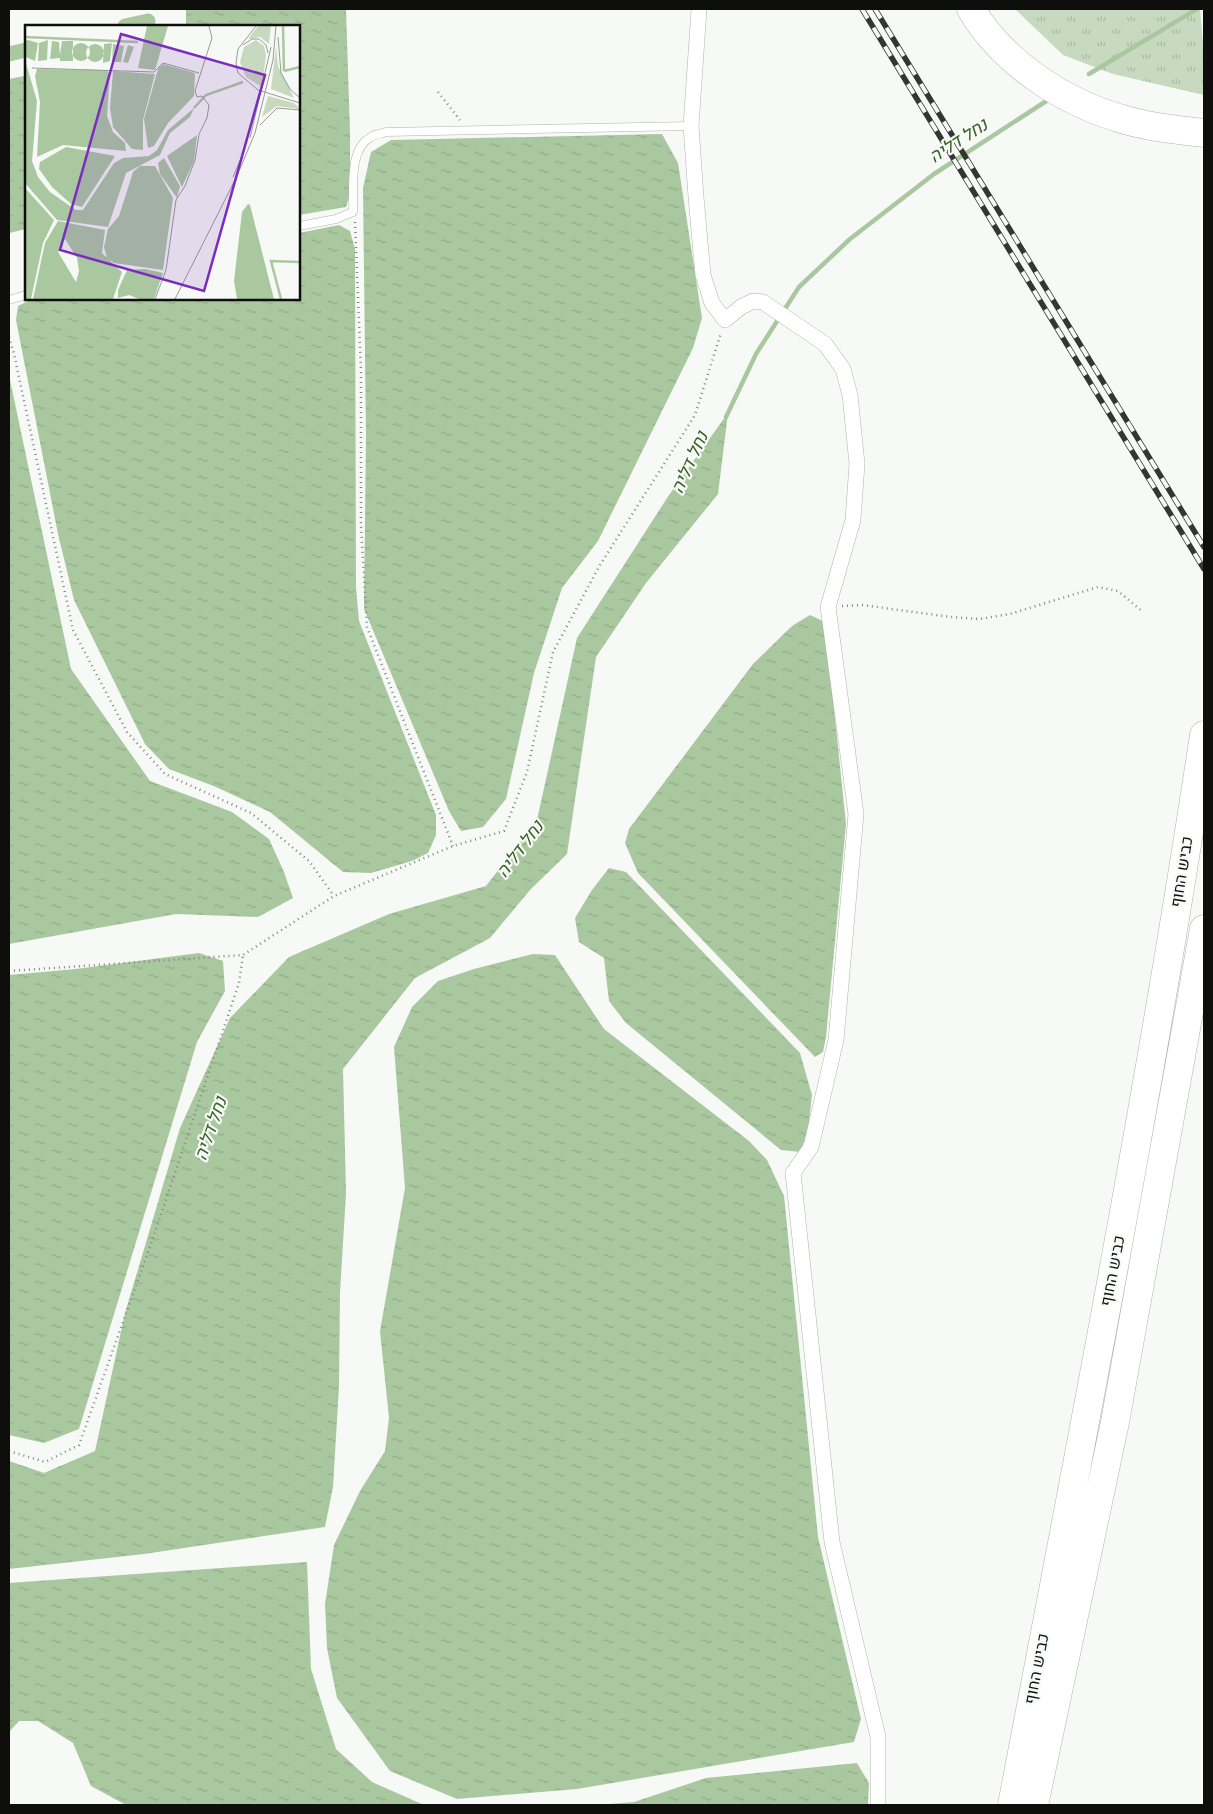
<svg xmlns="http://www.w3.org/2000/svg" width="1213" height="1814" font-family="Overpass,Heebo,sans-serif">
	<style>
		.grass { fill: url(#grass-tufts) }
		.water { fill: url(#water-ripples) }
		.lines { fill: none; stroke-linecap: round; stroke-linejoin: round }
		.stream { stroke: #aac89f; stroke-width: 4.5 }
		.canal { stroke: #aac89f; stroke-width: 15 }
		.lane-casing { stroke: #b0b3af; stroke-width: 9 }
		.street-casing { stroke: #b0b3af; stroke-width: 16 }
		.highway-casing { stroke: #b0b3af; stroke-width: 29 }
		.path { stroke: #838582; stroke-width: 2.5; stroke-dasharray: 1 4; stroke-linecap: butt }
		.lane { stroke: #fff; stroke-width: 8 }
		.street { stroke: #fff; stroke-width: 15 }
		.highway { stroke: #fff; stroke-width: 28 }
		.rail-casing { stroke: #353634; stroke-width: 5.5 }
		.rail { stroke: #f6f9f5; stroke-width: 4; stroke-dasharray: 11; stroke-linecap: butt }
		.labels { text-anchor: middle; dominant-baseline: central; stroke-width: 4.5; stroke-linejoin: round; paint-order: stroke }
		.street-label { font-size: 16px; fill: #0e0f0d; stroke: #f6f9f5 }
		.water-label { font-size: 18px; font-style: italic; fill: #375e26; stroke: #f6f9f5 }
		.inset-river { fill: none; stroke: #aac89f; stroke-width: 2.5 }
		.inset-road { fill: none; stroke: #999b98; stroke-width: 1 }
		.view { fill: #7b2cbf; fill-opacity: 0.15; stroke: #7b2cbf; stroke-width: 2.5 }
		.inset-edge { fill: none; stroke: #0e0f0d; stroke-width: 2.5 }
	</style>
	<defs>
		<pattern id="grass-tufts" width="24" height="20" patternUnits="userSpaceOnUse" patternTransform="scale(1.25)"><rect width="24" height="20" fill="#c7dabf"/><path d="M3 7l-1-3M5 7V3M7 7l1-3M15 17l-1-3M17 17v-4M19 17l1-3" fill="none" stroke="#aabaa3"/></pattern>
		<pattern id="water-ripples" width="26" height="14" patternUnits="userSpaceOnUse" patternTransform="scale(1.25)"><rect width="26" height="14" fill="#aac89f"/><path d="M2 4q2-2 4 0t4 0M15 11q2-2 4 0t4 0" fill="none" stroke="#91ab88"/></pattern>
	</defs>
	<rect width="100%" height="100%" fill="#f6f9f5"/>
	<path class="grass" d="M1015 9H1200L1204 55V95L1113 74 1063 55Z"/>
	<path class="water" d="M186 9H346L350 133V194L346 207 299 215V26H186Z
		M24 76 26 78V229L9 233V79Z
		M662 134 678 163 702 318 693 348 598 541 562 588 534 673 506 799 483 827 461 831 449 811 364 609 366 436 363 188 371 152 391 140Z
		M339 225 350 231 355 249 356 587 359 621 436 815V835L428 853 412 861 371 873 343 872 270 812 216 787 169 769 145 744 74 600 58 534 16 320 18 306 32 299H299V233Z
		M9 375 71 669 150 781 232 812 269 839 284 872 293 898 258 917 176 914 9 944Z
		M728 413 718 494 646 583 596 657 567 854 530 890 490 938 415 978 343 1069 346 1193 340 1293 339 1386 333 1487 325 1527 144 1554 9 1569V1461L44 1473 95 1451 125 1313 180 1128 230 1018 289 957 389 914 486 886 537 820 577 638 669 495Z
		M810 615 825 622 846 824 826 1037 823 1052 815 1057 638 873 625 843 629 829 753 664 792 626Z
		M609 868 626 872 800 1053 812 1095 808 1131 800 1152 781 1150 626 1023 609 1001 604 958 579 942 575 918 592 890Z
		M199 953 223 961 225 991 197 1042 79 1429 44 1443 9 1435V975L76 969Z
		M533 954 555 955 604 1029 749 1141 767 1160 784 1196 818 1537 861 1719 854 1742 577 1789 457 1799 390 1771 337 1698 327 1648 325 1604 334 1545 360 1491 385 1451 389 1418 380 1331 405 1188 394 1047 412 1007 438 981 474 969Z
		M307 1562 311 1669 336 1749 372 1782 424 1805H126L91 1786 73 1743 38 1721H19L9 1732V1583Z
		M857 1763 869 1783 868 1805H598L634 1802 706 1778Z"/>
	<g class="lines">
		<path class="stream" d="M1089 74 1197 9
			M726 417 756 354 799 287 850 239 934 174 1051 98"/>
		<path class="canal" d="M125 26 148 21
			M9 54 26 50"/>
		<defs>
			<path id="lane" d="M299 226 336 219 353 212C354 190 348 149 371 137 375 134 381 134 386 132L691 126
				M9 300 26 295"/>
			<path id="street" d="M699 9 691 126 696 197 703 275 712 303 725 320 741 307 753 301 763 302 825 344 843 369 850 395 857 464 853 520 828 607 856 814 836 1040 811 1147 793 1173 832 1542 878 1737V1805"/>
			<path id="highway" d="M971 9C1002 62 1063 102 1122 119 1148 127 1177 130 1204 133
				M1012 1805C1080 1449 1150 1093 1204 735
				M1034 1805 1115 1422 1204 929"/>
		</defs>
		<use href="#lane" class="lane-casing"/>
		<use href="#street" class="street-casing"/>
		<use href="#highway" class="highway-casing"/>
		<path class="path" d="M438 92 460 120
			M355 222 361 370V526L367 627 453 846
			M9 337 14 354 73 630 127 732 165 774 251 813 309 861 334 896
			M842 606 862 605 951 617 979 619 1010 614 1098 587 1118 591 1143 612
			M9 971 243 955 334 896 453 846 504 831 527 772 553 652 600 565 695 415 721 333
			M9 1451 45 1462 79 1445 153 1238 239 983 243 955"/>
		<use href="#lane" class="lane"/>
		<use href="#street" class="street"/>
		<use href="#highway" class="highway"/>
		<defs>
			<path id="rail" d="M862 9 1204 569
				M875 9 1204 547"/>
		</defs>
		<use href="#rail" class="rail-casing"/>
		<use href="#rail" class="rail"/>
	</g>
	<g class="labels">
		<g class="street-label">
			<text transform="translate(1183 872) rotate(-81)">כביש החוף</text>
			<text transform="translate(1114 1271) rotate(-79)">כביש החוף</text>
			<text transform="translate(1038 1669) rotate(-79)">כביש החוף</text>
		</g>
		<g class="water-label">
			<text transform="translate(959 142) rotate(-33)">נחל דליה</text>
			<text transform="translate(691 463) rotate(-66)">נחל דליה</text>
			<text transform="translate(521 850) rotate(-53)">נחל דליה</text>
			<text transform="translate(212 1129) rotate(-71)">נחל דליה</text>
		</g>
	</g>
	<g transform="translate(25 25)">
		<rect width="275" height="275" fill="#f6f9f5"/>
		<path d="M233 1H246L244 19 235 12 223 14ZM231 15 239 21 241 30 237 62 221 52 215 37 219 22ZM251 22 253 41 269 73 246 64ZM243 71 269 78 275 84 252 81 237 92Z" fill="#c7dabf"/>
		<path d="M122 1H143L130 45 113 43ZM3 15 13 18 10 36 1 32 0 16ZM23 15 22 35 13 36 14 18ZM27 16 34 17 35 30 37 16H48V36H35V33L25 34ZM47 27a9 9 0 1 1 18 0a9 9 0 1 1-18 0ZM87 18 85 36 78 38 79 19ZM88 19 99 21 96 37H87ZM61 28a9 9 0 1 1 18 0a9 9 0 1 1-18 0ZM103 20 109 22 103 38 98 37ZM0 35 12 76 7 136 13 152 25 167 51 185H58L89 138 98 133 124 131 132 125 143 105 169 83 165 92 145 108 135 130 101 148 83 202 32 195 0 158ZM138 39 170 48 169 71 143 98 129 121 123 123 119 94 133 44ZM12 44 82 45 85 49 82 91 88 107 100 118 101 126 38 120 12 132 15 77 10 51ZM88 46 130 49 118 95V125L107 124 88 102 85 83ZM172 110 169 136 157 162 142 131ZM41 122 90 131 57 182 46 179 27 162 14 144 15 137ZM139 133 155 161 152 173 135 149 133 138ZM115 141H130L148 173 138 245 89 238 82 233 79 222 83 204 94 191 108 147ZM0 163 29 195 18 218 6 274H0ZM223 179 225 180 249 274H212L209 256 217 187ZM33 196 80 205 77 228 97 247 88 274H8L20 218ZM40 214 52 233 54 246 51 257 33 227ZM120 244 138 248 129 274H114L104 270 93 273V265L102 245Z" fill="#aac89f" fill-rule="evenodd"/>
		<path class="inset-river" d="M258 1 259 46M0 12 113 17M259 46 275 42M169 83 181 70 218 57M256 274 246 236 275 237"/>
		<path class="inset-road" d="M231 1 213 24 211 38 213 48 233 65 275 78M253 12 256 48 265 64 275 73M218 20 227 14H234L241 20 243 28M7 43 129 47 138 38 174 48M235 100 252 83 275 85M225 113 246 22M208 152 220 124M130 274 141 245 151 175 160 161 170 135 174 109 182 93 184 80 177 71 172 72 170 66 187 13 184 1M150 274 212 151 230 108 248 35 251 1"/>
		<path class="view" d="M96 9 240 50 179 266 35 225Z"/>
		<rect width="275" height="275" class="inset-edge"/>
	</g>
	<rect width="1213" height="1814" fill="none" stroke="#0e0f0d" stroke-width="20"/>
</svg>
